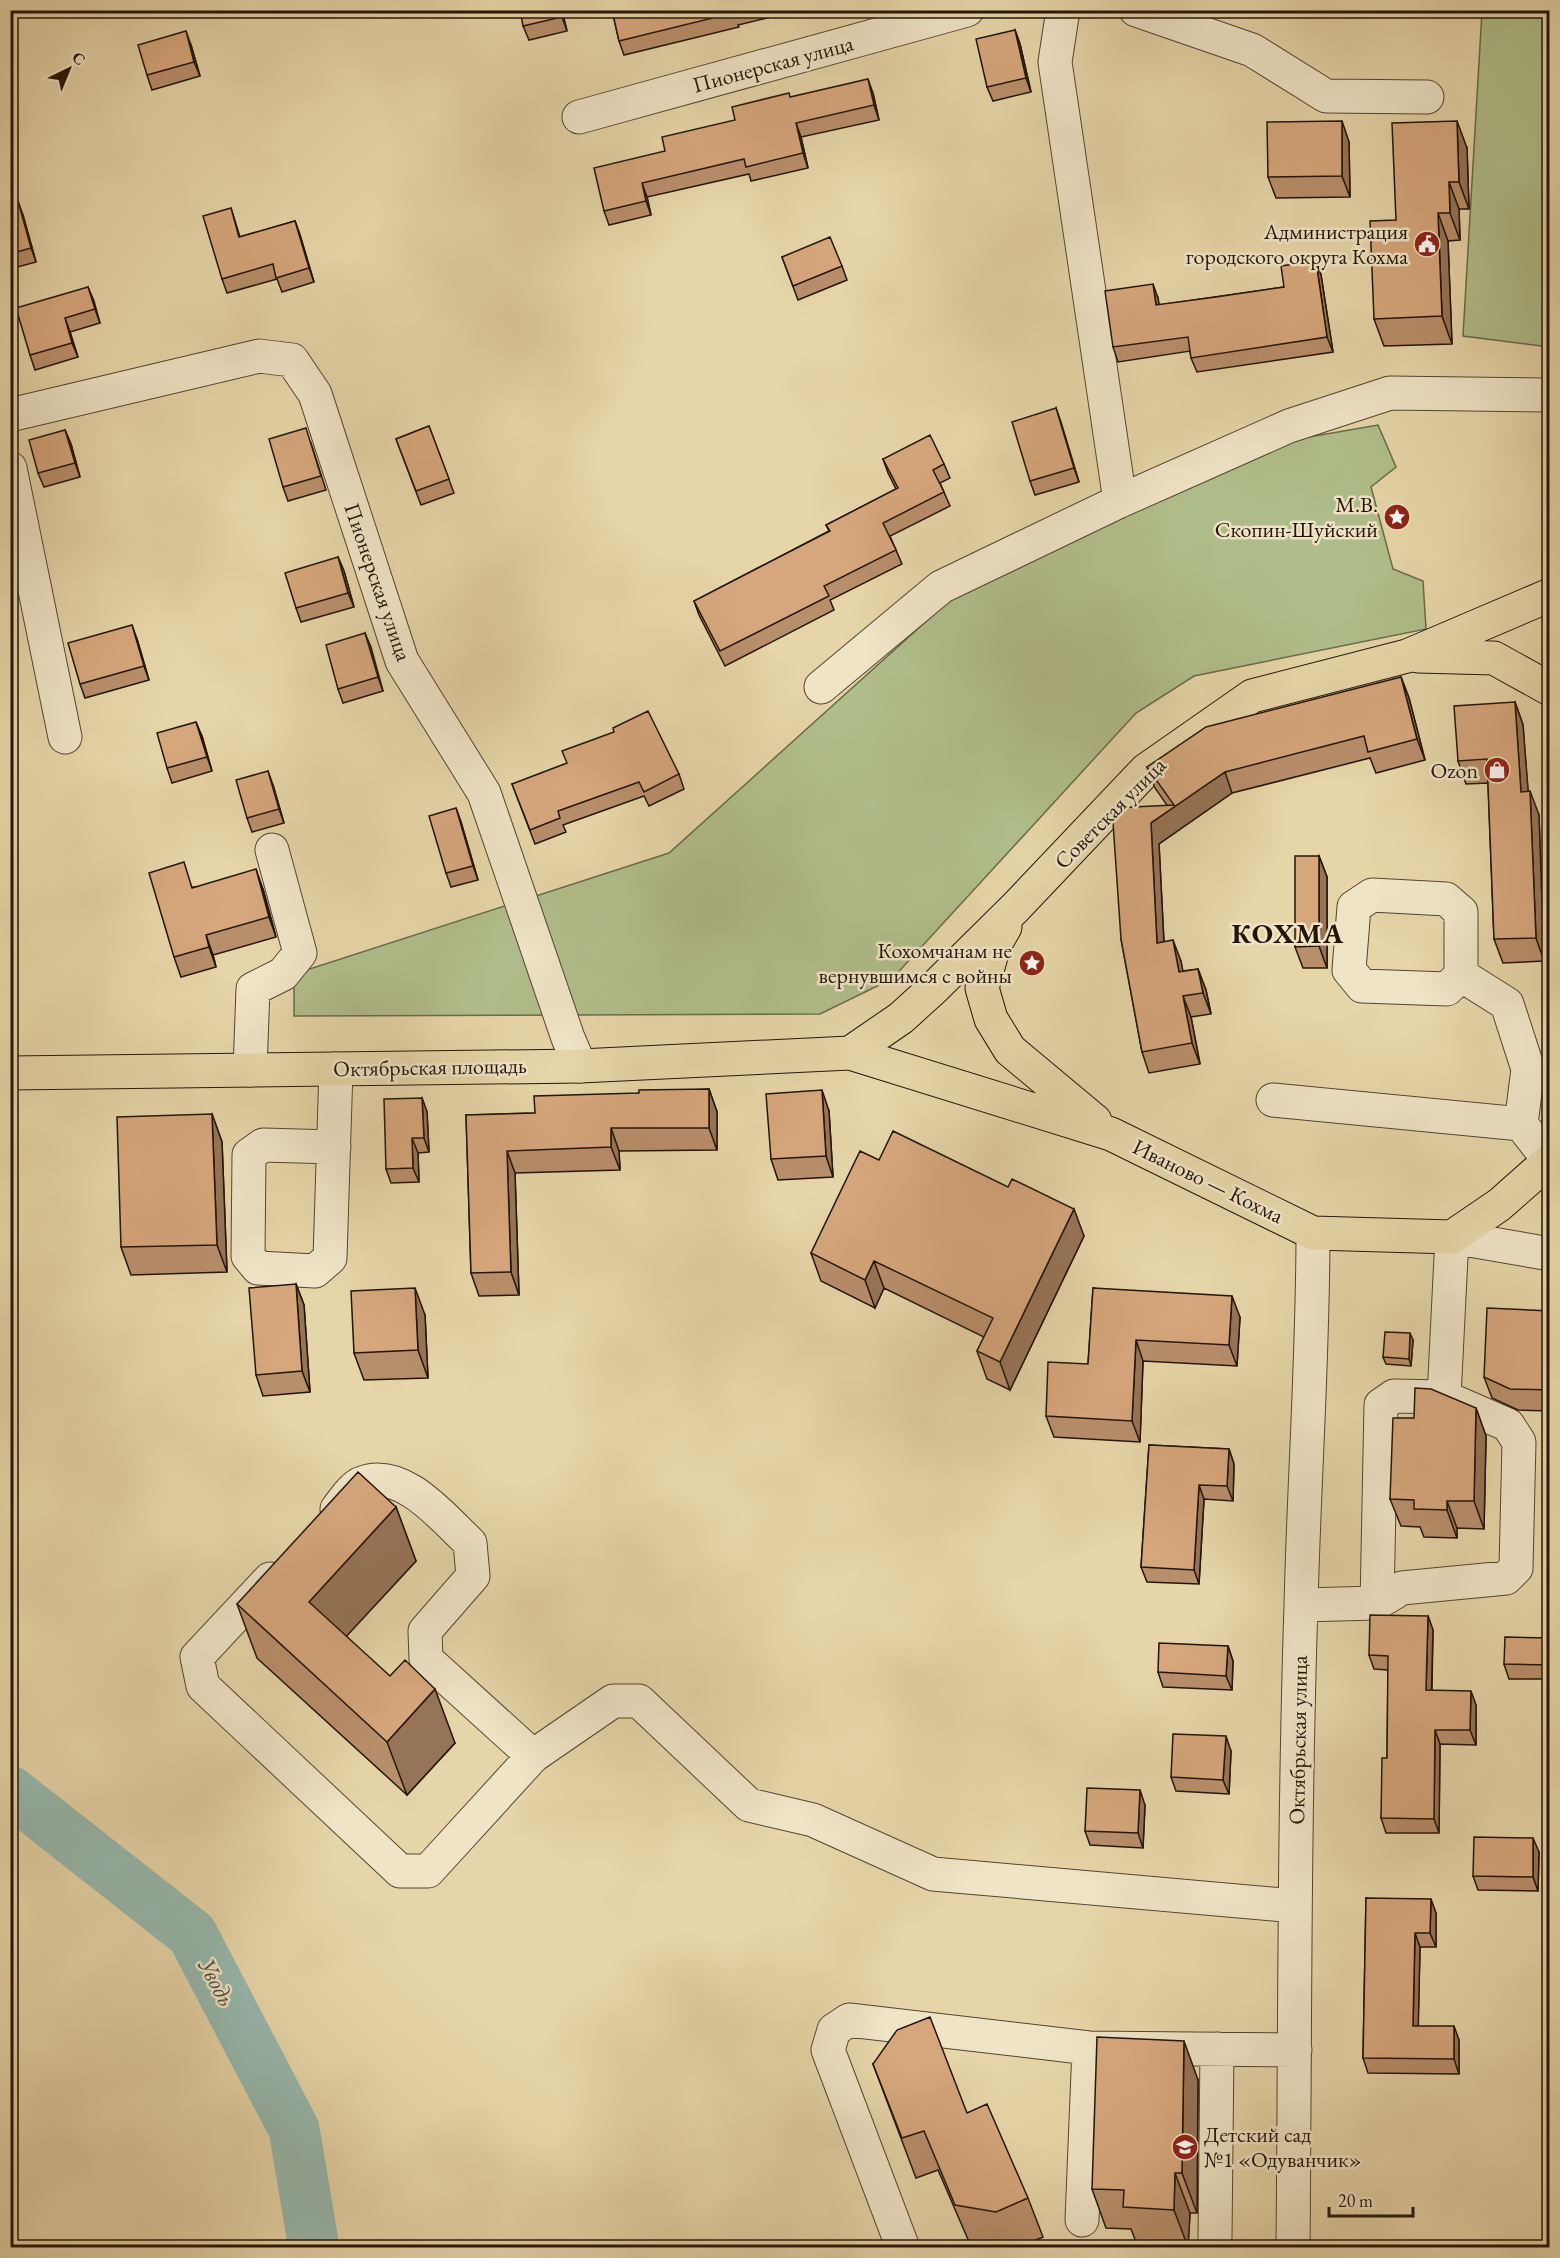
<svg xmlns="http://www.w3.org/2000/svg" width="1560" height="2258" font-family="'EB Garamond',serif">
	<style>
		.green { fill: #b0be8b; stroke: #6a6a4a; stroke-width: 1.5 }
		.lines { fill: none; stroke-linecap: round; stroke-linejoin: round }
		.river { stroke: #97b8ad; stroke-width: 51 }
		.minor-casing { stroke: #544531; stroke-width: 35 }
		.major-casing { stroke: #241509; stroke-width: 35 }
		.minor { stroke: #efe4c6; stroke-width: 33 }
		.major { stroke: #e6d5a8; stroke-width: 33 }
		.wall { fill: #b88f6b; stroke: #241509; stroke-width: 1.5 }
		.shaded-wall { fill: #967457; stroke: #241509; stroke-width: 1.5 }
		.building { fill: #d6a67c; stroke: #241509; stroke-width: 1.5 }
		.labels { text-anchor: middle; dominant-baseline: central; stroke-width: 5; stroke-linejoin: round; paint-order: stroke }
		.street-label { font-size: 22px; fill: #241509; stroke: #efe4c6 }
		.poi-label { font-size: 22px; fill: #241509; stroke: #efe4c6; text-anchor: end }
		.water-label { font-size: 24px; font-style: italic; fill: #4c4e42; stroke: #efe4c6 }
		.district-label { font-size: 28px; font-weight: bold; letter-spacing: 1.5px; fill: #241509; stroke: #efe4c6 }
	</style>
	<rect width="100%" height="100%" fill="#e6d5a8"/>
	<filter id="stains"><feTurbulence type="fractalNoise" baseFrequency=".00333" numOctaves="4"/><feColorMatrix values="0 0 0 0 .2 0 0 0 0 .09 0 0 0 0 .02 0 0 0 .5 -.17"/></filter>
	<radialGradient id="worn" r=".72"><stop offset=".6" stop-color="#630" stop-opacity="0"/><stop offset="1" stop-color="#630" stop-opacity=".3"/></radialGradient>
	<path class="green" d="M1482 11H1549V347L1463 336Z
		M1378 425 1396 467 1371 487 1393 569 1423 581 1426 629 1194 676 1136 713 892 979 820 1014 294 1016V974L669 853 962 589 1280 442Z"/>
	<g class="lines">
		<path class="river" d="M10 1791 192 1934 294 2129 314 2248"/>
		<defs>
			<path id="minor" d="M1063 10 1055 62 1120 501
				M1136 10 1252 50 1326 96 1427 97
				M579 117 967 10
				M10 415 259 356 292 360 315 394 402 661 484 793 568 1038 580 1066
				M10 468 65 737
				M821 687 941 587 1120 501 1289 426 1390 393 1550 395
				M1461 975 1447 989 1362 986 1349 970 1354 907 1372 895 1446 899 1461 912V975L1507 1004 1528 1069 1521 1124
				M250 1070 253 989 283 974 300 953 272 850
				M1273 1100 1521 1124 1549 1160 1550 1168
				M334 1147 263 1145 249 1155 248 1256 258 1268 315 1271 330 1258 336 1069
				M337 1509C343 1501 353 1486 362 1483 403 1467 443 1518 470 1543L473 1576 425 1631 426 1659 533 1756 613 1701H639L749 1805 813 1820 933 1874 1295 1906
				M270 1579 197 1657 203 1686 400 1871H428L533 1756
				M1377 1603 1381 1405 1394 1396 1444 1397 1452 1237 1550 1254
				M1301 1605 1377 1603 1402 1588 1506 1578 1516 1568 1519 1442 1508 1425 1444 1397
				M1082 2220 1089 2048
				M1215 2238 1217 2049
				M903 2248 828 2050 834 2030 849 2020 1089 2048 1295 2050
				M1293 2248C1295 2033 1294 1819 1301 1605 1304 1481 1313 1357 1313 1233"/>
			<path id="major" d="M1418 656 1494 658 1550 689
				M1005 927 994 946 982 988 991 1019 1010 1050 1095 1121
				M850 1053 901 1018 934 988 1016 907 1146 770 1252 696 1407 656 1550 595
				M10 1073 580 1066 850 1053 1111 1134 1313 1233 1452 1237 1499 1205 1550 1160"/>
		</defs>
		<use href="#minor" class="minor-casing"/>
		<use href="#major" class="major-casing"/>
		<use href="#minor" class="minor"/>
		<use href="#major" class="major"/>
	</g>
	<path class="wall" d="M562 10 567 31 529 40 523 26Z
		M612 10H800L738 25 739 27 624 55 619 41Z
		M1015 30 1020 44 1031 92 993 101 987 87Z
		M191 45 200 76 152 90 147 75Z
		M873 93 879 120 801 137 808 168 751 181 749 174 647 197 651 215 609 225 604 211 665 151 790 97Z
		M1349 142 1350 197 1276 198 1268 177Z
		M1467 148 1469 209H1459L1460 240 1448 241 1452 344 1384 346 1374 319 1396 220Z
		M10 197 12 203 23 215 36 262 10 269Z
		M231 208 240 237 295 221 300 235 314 282 282 292 277 279 227 293 222 279Z
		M782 257 842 266 847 280 798 300Z
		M1316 261 1321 275 1333 352 1197 372 1191 358 1190 351 1118 362 1113 347 1158 298 1159 305 1284 287Z
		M88 287 100 323 70 332 78 357 35 370 30 355Z
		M1056 408 1079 482 1035 495 1030 481Z
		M429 426 454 493 421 505 396 439Z
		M65 430 71 444 80 477 44 487 38 473Z
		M311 443 326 490 288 501 283 487Z
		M883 459 944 464 950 478 940 483 950 506 890 536 902 564 830 600 834 610 725 666 699 615 694 601 829 531 826 525 896 489 888 473Z
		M338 557 344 571 354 607 301 622 296 608Z
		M365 633 383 691 343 703 338 689Z
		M137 639 149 680 85 698 80 684Z
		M1401 677 1409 698 1425 760 1376 773 1370 758 1232 793 1159 844 1164 942 1181 961 1182 971 1198 969 1206 990 1211 1014 1191 1017 1200 1064 1149 1073 1142 1052 1121 939 1167 805 1155 788 1147 767Z
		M1515 702 1523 725 1528 792 1539 815 1544 961 1503 963 1494 939 1488 783 1466 784 1458 761Z
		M202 736 212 771 172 783 167 768Z
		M679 774 684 789 649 806 644 796 563 825 566 832 535 844 512 784Z
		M273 785 284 823 252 832 247 818Z
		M456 808 461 822 478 880 451 887 446 873Z
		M1319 856 1327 877V968H1303L1295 947Z
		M193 887 263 889 276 937 213 955 216 967 181 977 174 957Z
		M709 1089 717 1112V1150L619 1151 620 1170 515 1173 519 1295 479 1296 471 1273 466 1115 535 1113 639 1093Z
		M422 1098 427 1112 429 1152 418 1153 419 1182 391 1183 386 1169Z
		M829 1111 833 1177 778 1180 771 1159Z
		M212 1114 222 1142 227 1272 131 1275 121 1247Z
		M879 1160 1084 1236 1010 1390 987 1379 977 1351 984 1337 884 1288 875 1308 821 1281 811 1253Z
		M296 1284 304 1305 310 1392 263 1396 256 1375Z
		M1093 1288 1240 1317 1237 1366 1143 1361 1140 1442 1054 1437 1046 1416 1088 1364Z
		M1550 1311V1411L1518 1410 1492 1398 1484 1377Z
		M425 1315 428 1378 364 1380 354 1353Z
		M1413 1340 1411 1366 1386 1364 1383 1357Z
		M1476 1408 1486 1436 1484 1529 1457 1528V1538L1424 1537 1420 1527 1401 1526 1390 1499 1414 1418Z
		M1149 1445 1229 1449 1234 1464 1233 1501 1204 1499 1199 1584 1147 1582 1141 1567Z
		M396 1507 416 1561 346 1636 455 1743 407 1795 257 1658 237 1604Z
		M1428 1616 1433 1630 1432 1691 1476 1705V1745L1440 1744 1439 1833H1386L1381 1818 1387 1758 1388 1670 1374 1669 1369 1655Z
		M1550 1638V1679H1509L1504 1664Z
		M1228 1646 1233 1661 1232 1690 1163 1687 1158 1672Z
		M1231 1751 1229 1794 1176 1791 1171 1777Z
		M1145 1805 1143 1848 1090 1845 1085 1831Z
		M1539 1852 1538 1891 1478 1890 1473 1876Z
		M1366 1898 1436 1913V1947H1420L1418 2026 1459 2040V2074L1368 2073 1363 2058Z
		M873 2064 967 2113 1028 2198 1043 2237 1019 2247H989L970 2244 938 2170 916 2178Z
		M1198 2080 1197 2213H1190L1188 2247H1138L1131 2229 1106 2228 1092 2189Z"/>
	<path class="shaded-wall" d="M560 10H562L567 31 562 17Z
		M1015 30 1020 44 1031 92 1026 78Z
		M186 31 191 45 200 76 194 62Z
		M868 79 873 93 879 120 874 105Z
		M1342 121 1349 142 1350 197 1342 176Z
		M1457 121 1467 148 1469 209 1459 182Z
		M796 123 801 137 808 168 803 153Z
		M1449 182 1459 209 1460 240 1450 213Z
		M642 183 647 197 651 215 646 201Z
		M18 201 23 215 36 262 31 248Z
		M1438 213 1448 241 1452 344 1442 316Z
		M295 221 300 235 314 282 309 268Z
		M1316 261 1321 275 1333 352 1327 337Z
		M1153 284 1158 298 1161 319 1156 305Z
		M88 287 94 301 100 323 95 309Z
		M65 318 70 332 78 357 72 343Z
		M1056 408 1061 422 1079 482 1074 468Z
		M65 430 71 444 80 477 75 463Z
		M338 557 344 571 354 607 348 593Z
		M132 625 137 639 149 680 144 666Z
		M365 633 371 647 383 691 378 677Z
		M1401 677 1409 698 1425 760 1417 739Z
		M1515 702 1523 725 1530 815 1521 792Z
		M196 722 202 736 212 771 207 757Z
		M268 771 273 785 284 823 279 809Z
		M1225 772 1232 793 1159 844 1165 964 1157 943 1151 823Z
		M1530 791 1539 815 1544 961 1536 938Z
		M456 808 461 822 478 880 473 866Z
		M1319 856 1327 877V968L1319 946Z
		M256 869 263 889 276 937 269 917Z
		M206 935 213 955 216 967 209 947Z
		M1173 940 1181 961 1187 993 1179 972Z
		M1198 969 1206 990 1211 1014 1203 993Z
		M1183 996 1191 1017 1200 1064 1192 1043Z
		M709 1089 717 1112V1150L709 1128Z
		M822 1090 829 1111 833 1177 826 1156Z
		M422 1098 427 1112 429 1152 424 1138Z
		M212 1114 222 1142 227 1272 217 1245Z
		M611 1128 619 1151 620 1170 611 1147Z
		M412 1138 418 1153 419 1182 413 1168Z
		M507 1151 515 1173 519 1295 511 1272Z
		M1074 1209 1084 1236 1010 1390 1000 1362Z
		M874 1261 884 1288 875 1308 865 1280Z
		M296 1284 304 1305 310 1392 302 1371Z
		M415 1288 425 1315 428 1378 418 1350Z
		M1232 1296 1240 1317 1237 1366 1229 1345Z
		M1410 1333 1413 1340 1411 1366 1409 1359Z
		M1136 1340 1143 1361 1140 1442 1132 1421Z
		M1476 1408 1486 1436 1484 1529 1474 1501Z
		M1229 1449 1234 1464 1233 1501 1227 1486Z
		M1199 1485 1204 1499 1199 1584 1194 1570Z
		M1447 1501 1457 1528V1538L1447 1510Z
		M396 1507 416 1561 329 1655 309 1602Z
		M1428 1616 1433 1630 1431 1705 1426 1690Z
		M1228 1646 1233 1661 1232 1690 1226 1676Z
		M435 1689 455 1743 407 1795 387 1742Z
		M1471 1691 1476 1705V1745L1470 1730Z
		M1435 1730 1440 1744 1439 1833 1434 1819Z
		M1226 1736 1231 1751 1229 1794 1223 1780Z
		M1140 1790 1145 1805 1143 1848 1138 1833Z
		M1533 1838 1539 1852 1538 1891 1533 1877Z
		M1431 1899 1436 1913V1947L1430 1933Z
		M1415 1933 1420 1947 1418 2040 1413 2026Z
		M1454 2026 1459 2040V2074L1454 2059Z
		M1184 2041 1198 2080 1197 2213 1182 2173Z
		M1175 2173 1190 2213 1188 2247 1174 2210Z"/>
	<path class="building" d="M520 10H560L562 17 523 26Z
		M612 10H733V13L619 41Z
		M1015 30 1026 78 987 87 976 39Z
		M186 31 194 62 147 75 138 45Z
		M868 79 874 105 796 123 803 153 746 167 744 159 642 183 646 201 604 211 594 168 665 151 662 137 735 120 732 107 789 93 790 97Z
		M1342 121V176L1268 177 1267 122Z
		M1457 121 1459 182H1449L1450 213H1438L1442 316 1374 319 1370 221 1396 220 1392 123Z
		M10 200 11 203 18 201 31 248 10 254Z
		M231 208 239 237 295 221 309 268 276 278 273 264 222 279 203 216Z
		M830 237 842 266 793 286 782 257Z
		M1316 261 1327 337 1191 358 1188 337 1113 347 1105 291 1153 284 1156 305 1216 297 1284 287 1281 266Z
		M88 287 95 309 65 318 72 343 30 355 16 308Z
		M1056 408 1074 468 1030 481 1012 422Z
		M429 426 449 479 416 491 396 439Z
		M306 428 321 476 283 487 269 439Z
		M65 430 75 463 38 473 29 440Z
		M930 435 944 464 933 470 944 492 883 523 896 550 824 586 829 596 720 651 694 601 830 531 826 525 898 488 883 459Z
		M338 557 348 593 296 608 285 573Z
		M132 625 144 666 80 684 68 643Z
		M365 633 378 677 338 689 326 645Z
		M1401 677 1417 739 1368 752 1364 736 1225 772 1151 823 1157 943 1173 940 1179 972 1198 969 1203 993 1183 996 1192 1043 1142 1052 1121 939 1112 808 1174 805 1147 767 1206 727Z
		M1515 702 1521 792 1530 791 1536 938 1494 939 1487 759 1458 761 1454 706Z
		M648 711 679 774 644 792 639 782 558 811 560 818 530 830 512 784 567 763 562 751 614 732 613 728Z
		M196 722 207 757 167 768 157 733Z
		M268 771 279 809 247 818 236 780Z
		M456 808 473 866 446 873 429 816Z
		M1295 856H1319V946L1295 947Z
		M184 862 192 888 256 869 269 917 206 935 209 947 174 957 149 873Z
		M709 1089V1128H611V1147L507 1151 511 1272 471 1273 466 1115 535 1113 534 1096 639 1093V1090Z
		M822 1090 826 1156 771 1159 766 1094Z
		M422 1098 424 1138H412L413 1168 386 1169 384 1099Z
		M212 1114 217 1245 121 1247 117 1117Z
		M893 1131 1008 1187 1012 1179 1074 1209 1000 1362 977 1351 993 1318 874 1261 865 1280 811 1253 860 1151 879 1160Z
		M296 1284 302 1371 256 1375 249 1288Z
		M415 1288 418 1350 354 1353 351 1291Z
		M1093 1288 1232 1296 1229 1345 1136 1340 1132 1421 1046 1416 1048 1362 1088 1364Z
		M1487 1308 1550 1311V1390L1510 1389 1484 1377Z
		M1385 1332 1410 1333 1409 1359 1383 1357Z
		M1415 1388 1431 1389 1476 1408 1474 1501H1447V1510L1414 1509V1500L1390 1499 1393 1418H1414Z
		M1149 1445 1229 1449 1227 1486 1199 1485 1194 1570 1141 1567Z
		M358 1472 396 1507 309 1602 390 1676 405 1660 435 1689 387 1742 237 1604Z
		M1370 1615 1428 1616 1426 1690 1471 1691 1470 1730H1435L1434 1819 1381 1818 1382 1758H1387L1388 1656 1369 1655Z
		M1505 1637 1550 1638V1665L1504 1664Z
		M1159 1643 1228 1646 1226 1676 1158 1672Z
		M1173 1734 1226 1736 1223 1780 1171 1777Z
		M1087 1788 1140 1790 1138 1833 1085 1831Z
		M1474 1837 1533 1838V1877L1473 1876Z
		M1366 1898 1431 1899 1430 1933H1415L1413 2026H1454V2059L1363 2058Z
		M930 2017 967 2113 987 2104 1028 2198 996 2212 955 2205 924 2131 902 2138 873 2064 897 2030Z
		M1097 2037 1184 2041 1182 2173H1175L1174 2210 1123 2207 1124 2190 1092 2189Z"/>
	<defs>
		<symbol id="civic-disc" viewBox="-11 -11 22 22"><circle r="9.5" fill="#8f2418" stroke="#efe4c6"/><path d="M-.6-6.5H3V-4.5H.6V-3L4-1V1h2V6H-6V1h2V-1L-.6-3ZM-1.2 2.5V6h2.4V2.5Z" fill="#fff"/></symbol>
		<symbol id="sight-disc" viewBox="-11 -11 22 22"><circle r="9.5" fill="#8f2418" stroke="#efe4c6"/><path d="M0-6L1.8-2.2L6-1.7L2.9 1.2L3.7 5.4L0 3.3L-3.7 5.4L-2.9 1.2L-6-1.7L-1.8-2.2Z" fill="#fff"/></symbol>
		<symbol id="shop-disc" viewBox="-11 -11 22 22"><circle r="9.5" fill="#8f2418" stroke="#efe4c6"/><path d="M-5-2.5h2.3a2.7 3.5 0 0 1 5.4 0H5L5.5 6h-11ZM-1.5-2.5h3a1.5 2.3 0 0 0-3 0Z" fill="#fff"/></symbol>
		<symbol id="school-disc" viewBox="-11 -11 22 22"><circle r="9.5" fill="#8f2418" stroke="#efe4c6"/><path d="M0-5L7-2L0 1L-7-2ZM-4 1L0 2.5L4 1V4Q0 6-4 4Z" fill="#fff"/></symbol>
	</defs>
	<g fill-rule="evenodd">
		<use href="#civic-disc" x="1412" y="229" width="30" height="30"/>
		<use href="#sight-disc" x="1382" y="502" width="30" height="30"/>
		<use href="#shop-disc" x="1482" y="755" width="30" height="30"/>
		<use href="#sight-disc" x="1017" y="948" width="30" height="30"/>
		<use href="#school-disc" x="1170" y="2132" width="30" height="30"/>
	</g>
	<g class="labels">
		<g class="street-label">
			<text transform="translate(773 64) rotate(-15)">Пионерская улица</text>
			<text transform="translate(378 582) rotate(71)">Пионерская улица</text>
			<text transform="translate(1110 813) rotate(-45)">Советская улица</text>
			<text transform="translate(430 1067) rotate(-1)">Октябрьская площадь</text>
			<text transform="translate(1208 1181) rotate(26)">Иваново — Кохма</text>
			<text transform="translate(1298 1740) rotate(-89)">Октябрьская улица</text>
		</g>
		<g class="poi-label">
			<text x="1408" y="231">Администрация<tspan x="1408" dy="25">городского округа Кохма</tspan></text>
			<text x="1378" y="504">М.В.<tspan x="1378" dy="25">Скопин-Шуйский</tspan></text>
			<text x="1478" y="770">Ozon</text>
			<text x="1012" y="950">Кохомчанам не<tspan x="1012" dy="25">вернувшимся с войны</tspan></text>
			<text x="1204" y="2134" text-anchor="start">Детский сад<tspan x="1204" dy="25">№1 «Одуванчик»</tspan></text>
		</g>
		<g class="water-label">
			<text transform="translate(217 1982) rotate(62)">Уводь</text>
		</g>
		<g class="district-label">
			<text x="1288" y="933">КОХМА</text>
		</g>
	</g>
	<rect width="1560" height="2258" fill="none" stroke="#e6d5a8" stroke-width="36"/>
	<rect x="12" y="12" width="1536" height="2234" fill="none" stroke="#241509" stroke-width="3"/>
	<rect x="18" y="18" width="1524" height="2222" fill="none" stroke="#241509" stroke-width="1.5"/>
	<g transform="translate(69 69) rotate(43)" stroke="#efe4c6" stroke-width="4.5" paint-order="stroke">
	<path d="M0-4.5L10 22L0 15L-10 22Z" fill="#241509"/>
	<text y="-9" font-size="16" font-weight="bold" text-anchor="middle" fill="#241509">С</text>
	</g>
	<path d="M1329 2207v9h84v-9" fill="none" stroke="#241509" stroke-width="3"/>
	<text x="1338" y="2207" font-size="18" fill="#241509" stroke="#efe4c6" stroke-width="4.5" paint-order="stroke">20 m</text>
	<rect width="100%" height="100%" filter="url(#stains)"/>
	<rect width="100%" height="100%" fill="url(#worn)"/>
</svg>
